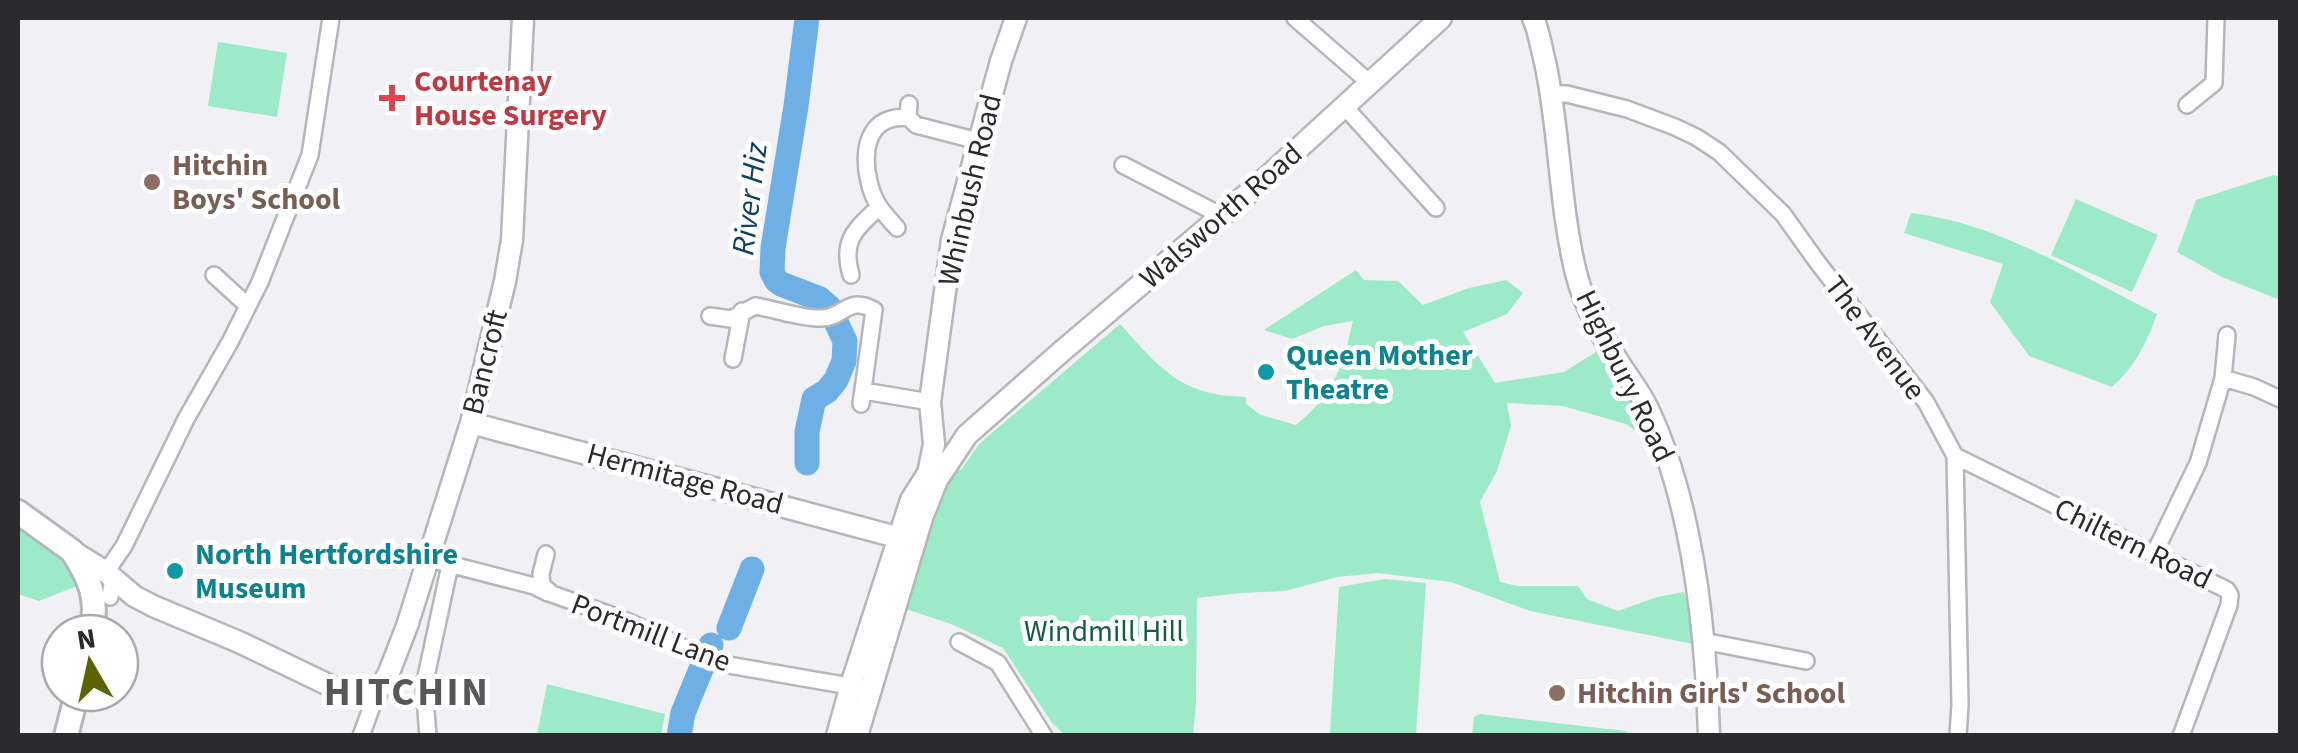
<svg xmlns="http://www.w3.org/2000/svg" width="2298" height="753" font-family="'Source Sans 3',sans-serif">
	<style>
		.green { fill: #9ceac7 }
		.water { fill: #6eb0e5; stroke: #5a88ae; stroke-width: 2.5 }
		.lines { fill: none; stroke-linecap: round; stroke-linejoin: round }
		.river { stroke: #6eb0e5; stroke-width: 25 }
		.street-casing { stroke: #b5b6ba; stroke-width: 20 }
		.secondary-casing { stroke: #b5b6ba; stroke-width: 25 }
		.primary-casing { stroke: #b5b6ba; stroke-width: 28 }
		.street { stroke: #fff; stroke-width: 15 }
		.secondary { stroke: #fff; stroke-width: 20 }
		.primary { stroke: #fff; stroke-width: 22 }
		.health-dot { fill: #e0444e; stroke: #fff; stroke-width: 4 }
		.education-dot { fill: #8d6e63; stroke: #fff; stroke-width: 4 }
		.culture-dot { fill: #0f9aa8; stroke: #fff; stroke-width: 4 }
		.labels { text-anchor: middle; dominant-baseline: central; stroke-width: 10; stroke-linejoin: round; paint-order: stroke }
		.health-label { font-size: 30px; font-weight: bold; fill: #be3a42; stroke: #fff; text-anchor: start }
		.education-label { font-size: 30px; font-weight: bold; fill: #785e54; stroke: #fff; text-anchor: start }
		.street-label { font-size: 30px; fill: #2b2b2d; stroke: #fff }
		.culture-label { font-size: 30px; font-weight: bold; fill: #0d838f; stroke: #fff; text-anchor: start }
		.park-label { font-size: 30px; fill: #185e44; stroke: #fff }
		.water-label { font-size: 32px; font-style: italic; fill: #0d4164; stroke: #fff }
		.district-label { font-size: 40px; font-weight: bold; letter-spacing: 2.5px; fill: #57575a; stroke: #fff }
	</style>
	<rect width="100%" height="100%" fill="#f1f1f5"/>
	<path class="green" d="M218 42 287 53 277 117 208 106Z
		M2274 175 2280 177V300L2222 277 2177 252 2196 200Z
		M2076 199 2158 235 2132 292 2051 255Z
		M1911 213C2000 223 2078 275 2157 314 2147 342 2135 367 2112 387L2029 356 1990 302 2003 264 1904 233Z
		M1356 270 1364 280 1398 281 1423 305 1469 288 1506 280 1523 293 1507 314 1463 332 1495 383 1564 372 1599 350 1640 404 1652 435H1641L1626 424 1563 406 1507 403 1511 426 1497 471 1480 502 1500 582 1517 586H1578L1587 599 1618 611 1657 597 1684 592 1698 645 1530 611 1451 582 1378 573 1337 577 1285 591 1241 593 1197 598 1196 703 1193 735 1066 736 1052 723 1003 648 951 624 906 609 924 543 950 467 961 470 979 444 1120 324C1145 351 1169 383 1207 392 1219 396 1233 396 1246 397V404L1261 415 1296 425C1335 393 1342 368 1353 321L1324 326 1292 339 1264 330Z
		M18 525 61 549 82 584 39 601 18 594Z
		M1385 579 1426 583 1416 735H1330L1339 587Z
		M547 684 665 714 661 735H537Z
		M1480 714 1625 731 1633 735H1472L1474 717Z"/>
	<path class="water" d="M697 667 702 669 705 676 693 705 684 735H669C674 714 678 680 697 667Z"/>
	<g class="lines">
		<path class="river" d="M807 463V432L814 399 827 391 836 380 844 361 845 341 829 307 820 299 781 284 776 280 772 272 773 248 796 106 807 18
			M729 628 752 569
			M679 736 683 713 711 645"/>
		<defs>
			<path id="street" d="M1295 18 1371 84
				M1552 94H1567L1627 109 1675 127 1696 137 1719 152 1783 214 1818 263 1926 402 1955 456 1960 705 1958 736
				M909 104 908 117 916 125 978 141
				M2187 105 2214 83 2216 18
				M1345 107 1436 208
				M1123 165 1222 216
				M897 228C890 220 882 212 877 203 864 180 857 128 891 119 897 117 902 118 908 117
				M214 275 248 306
				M851 275C841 240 855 230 879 207
				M710 316 731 319 755 306C775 309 802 319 821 318 844 318 848 295 874 310L861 404
				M733 359 742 311
				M2223 378 2227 335
				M864 391 930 402
				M1955 456 2227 590 2230 595 2229 605 2181 736
				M546 554 541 574 542 585 552 594 619 618 663 637 711 662 861 688
				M2154 554 2198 463 2223 378 2254 387 2280 399
				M441 562 534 586 548 593
				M110 597 112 583 106 572 124 546 186 419 230 342 260 282 310 155 331 18
				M1703 641 1806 661
				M959 642 998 663 1044 736
				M361 736 377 692
				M428 736 424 686 450 565"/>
			<path id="secondary" d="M1533 18C1539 31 1541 47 1545 62 1560 131 1559 204 1576 273 1585 309 1603 338 1623 369 1631 381 1641 394 1647 407 1693 502 1706 631 1709 736
				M471 423 915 542
				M929 469 934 444 930 402 952 240 1001 61 1016 18
				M72 551 106 572 134 596 153 606 239 642 337 689 359 694 377 692 388 675 407 626 471 423 505 281 512 240 523 18
				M837 736 851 685 911 500 935 462
				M857 736 922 518 937 480 967 435 1061 352 1265 179 1441 18"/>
			<path id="primary" d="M18 512 72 551C90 579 99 599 91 633
				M66 736 77 693"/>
		</defs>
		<use href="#street" class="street-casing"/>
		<use href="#secondary" class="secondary-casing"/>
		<use href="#primary" class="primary-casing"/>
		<use href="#street" class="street"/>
		<use href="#secondary" class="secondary"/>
		<use href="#primary" class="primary"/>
	</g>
	<path class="health-dot" d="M387 83h10v10h10v10h-10v10h-10v-10h-10v-10h10z"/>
	<g class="education-dot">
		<circle cx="152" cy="182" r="10"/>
		<circle cx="1557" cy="693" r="10"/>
	</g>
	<g class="culture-dot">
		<circle cx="1266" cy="372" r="10"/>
		<circle cx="175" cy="571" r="10"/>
	</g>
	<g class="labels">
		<g class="health-label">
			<text x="414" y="81">Courtenay<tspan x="414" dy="34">House Surgery</tspan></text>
		</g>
		<g class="education-label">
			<text x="172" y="165">Hitchin<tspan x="172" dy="34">Boys' School</tspan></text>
			<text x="1577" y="693">Hitchin Girls' School</text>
		</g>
		<g class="street-label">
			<text transform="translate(970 190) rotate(-77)">Whinbush Road</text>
			<text transform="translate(1221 216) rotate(-41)">Walsworth Road</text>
			<text transform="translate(1875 338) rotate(53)">The Avenue</text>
			<text transform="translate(485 362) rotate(-76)">Bancroft</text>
			<text transform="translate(1625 376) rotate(64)">Highbury Road</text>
			<text transform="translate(685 479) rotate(15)">Hermitage Road</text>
			<text transform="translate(2133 544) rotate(26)">Chiltern Road</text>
			<text transform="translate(651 633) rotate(21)">Portmill Lane</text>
		</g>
		<g class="culture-label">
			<text x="1286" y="355">Queen Mother<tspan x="1286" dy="34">Theatre</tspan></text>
			<text x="195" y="554">North Hertfordshire<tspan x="195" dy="34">Museum</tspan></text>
		</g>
		<g class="park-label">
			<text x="1104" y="631">Windmill Hill</text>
		</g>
		<g class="water-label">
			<text transform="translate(750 199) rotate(-83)">River Hiz</text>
		</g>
		<g class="district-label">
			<text x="407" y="692">HITCHIN</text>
		</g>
	</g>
	<rect width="2298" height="753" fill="none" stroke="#2b2b2d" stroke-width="40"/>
	<g transform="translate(90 663) rotate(351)"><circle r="48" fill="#ffffff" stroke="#aaaaab" stroke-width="2.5"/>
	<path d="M0-8L18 38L0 25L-18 38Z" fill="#5a6404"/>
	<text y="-15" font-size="28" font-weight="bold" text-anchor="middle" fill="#2b2b2d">N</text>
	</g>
</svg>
